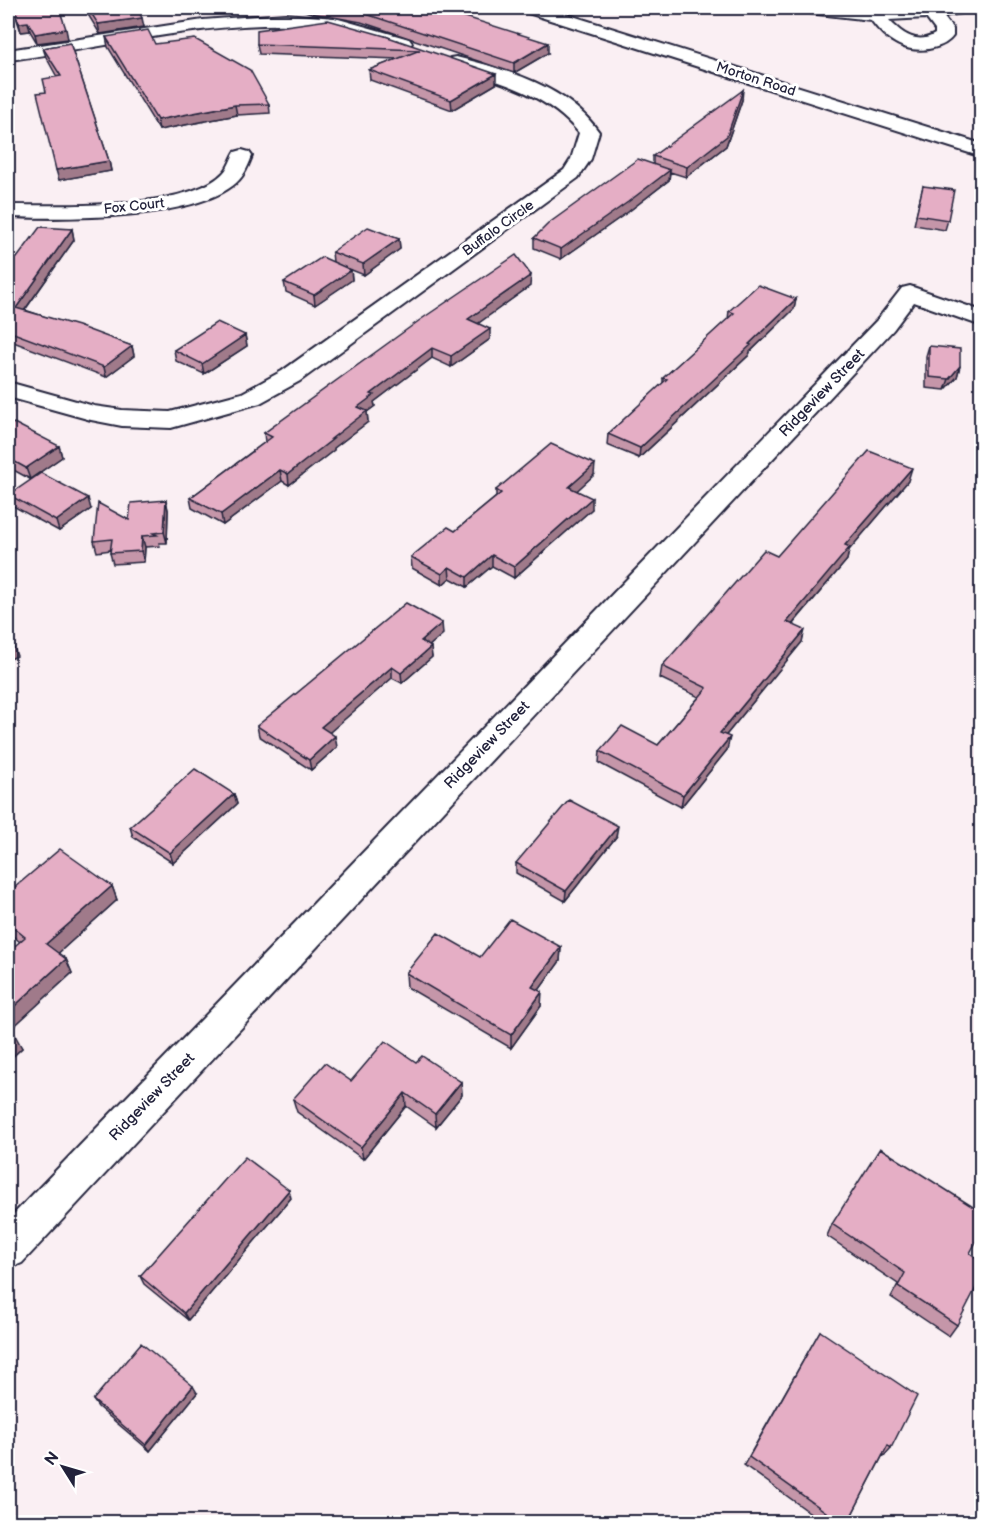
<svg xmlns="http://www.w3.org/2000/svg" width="989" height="1530" font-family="'Balsamiq Sans',sans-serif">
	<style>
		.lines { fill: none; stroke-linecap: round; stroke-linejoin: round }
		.street-casing { stroke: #22223b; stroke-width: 4 }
		.street { fill: #fff; fill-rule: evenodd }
		.wall { fill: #c596a9; stroke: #22223b; stroke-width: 1.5 }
		.shaded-wall { fill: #a07a8a; stroke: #22223b; stroke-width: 1.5 }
		.building { fill: #e5aec5; stroke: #22223b; stroke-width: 1.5 }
		.labels { text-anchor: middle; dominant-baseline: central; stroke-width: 6; stroke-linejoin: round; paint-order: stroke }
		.far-street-label { font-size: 14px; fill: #22223b; stroke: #fff }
		.street-label { font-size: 15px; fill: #22223b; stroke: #fff }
	</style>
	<rect width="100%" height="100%" fill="#faeff3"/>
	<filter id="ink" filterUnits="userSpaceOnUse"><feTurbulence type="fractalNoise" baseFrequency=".0167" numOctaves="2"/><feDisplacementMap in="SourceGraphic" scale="12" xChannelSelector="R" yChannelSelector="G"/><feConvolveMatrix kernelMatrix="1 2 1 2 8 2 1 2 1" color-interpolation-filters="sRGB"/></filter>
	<g filter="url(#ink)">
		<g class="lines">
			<defs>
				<path id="street" d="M522 8H547L982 144V157L525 12Z
					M800 8H972L969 12 943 16 953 29V36C948 43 941 46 933 48 907 55 885 40 871 20L809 13 803 12ZM926 18 935 30V34C917 45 902 34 889 20Z
					M285 14 335 18 409 39 412 43 409 47 403 48C380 43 357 31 333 28 224 14 115 48 8 60V50L203 20Z
					M456 57C507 69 568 87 599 132L591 159 578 178 300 381 260 403 171 428 122 426 91 420 8 397V382L94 406 122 410 170 412 242 393 282 371 564 170 571 159 579 133C546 93 497 81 450 66L447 62 450 58Z
					M242 150 249 152 252 156C249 164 245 174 239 180 201 221 62 219 8 217V205C58 205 189 211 224 172 229 167 231 158 235 152Z
					M910 286 982 311V326L914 302 893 330 22 1263 8 1269V1220L877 320 902 288Z"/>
			</defs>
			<use href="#street" class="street-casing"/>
			<use href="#street" class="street"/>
		</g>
		<path class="wall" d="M13 8H59L68 39 37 43 30 31 21 32Z
			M84 8H137L144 27 100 34Z
			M295 8H437L548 53 514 73 361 22 311 13Z
			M680 8H697L691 11Z
			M385 36 496 84 452 110 370 80 369 70 398 59 259 54 257 44Z
			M106 37 155 44 269 104 270 113 237 115 159 130 108 47Z
			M70 43 109 161 111 171 59 180 46 92 57 77 46 57 43 48Z
			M742 100 726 146 686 177 670 172 669 180 628 212 561 259 534 248V238L653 164V156Z
			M923 186 948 220 945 230 914 225Z
			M72 229 74 240 25 310 132 346 134 356 106 377 8 340V264Z
			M399 239 400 249 364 275 349 269 351 270 352 280 315 305 286 292 284 282 333 262 332 252Z
			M530 286 478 323 490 339 451 367 432 358 374 402 375 406 367 412 368 422 334 448V450L289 485 282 481 223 525 192 508 190 498 265 442 264 433Z
			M796 299 794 309 750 352 749 355 639 458 607 445 608 434 663 383V378L728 319 729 311Z
			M245 335 247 346 204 374 176 361 174 350Z
			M929 346 960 366 957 377 945 390 926 388V356Z
			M8 427 59 446 62 457 30 479 8 467Z
			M594 475 577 490 592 509 514 578 492 566 467 587 450 578 442 585 412 568 411 557 455 531 496 497V490Z
			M908 481 849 550 847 560 793 624 802 642 726 735 727 750 681 807 599 763 600 751 658 745 699 697 660 678 662 666 777 556Z
			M9 495 91 509 59 531 13 506Z
			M166 500 168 510 167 543H159L160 546 145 547 144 562 113 564 110 553 111 550 97 552 94 541Z
			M443 634 429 646 432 657 402 683 392 678 329 732 337 747 311 770 259 736 257 726Z
			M234 794 237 804 173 863 133 837 130 827Z
			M616 837 565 901 516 873V863Z
			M112 886 117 900 58 953 66 959 72 973 9 1030 22 1048 8 1061V952L20 942 8 932V893Z
			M561 947 560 961 539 990 541 1006 511 1048 407 987 406 973 480 957Z
			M416 1062 461 1082 462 1095 436 1127 406 1106 363 1159 297 1112 293 1099Z
			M291 1198 188 1320 144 1284 140 1276Z
			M832 1224 970 1253 957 1325 949 1336 891 1297 898 1284 827 1236Z
			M820 1331 891 1448 884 1456 883 1455 848 1522H823L744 1465Z
			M197 1393 150 1451 98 1407 93 1400Z"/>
		<path class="shaded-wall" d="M142 18 144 27 100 34 98 24Z
			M28 22 30 31 21 32 19 23Z
			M66 29 68 39 37 43 35 34Z
			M548 43V53L514 73V63Z
			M496 74V84L452 110 451 100Z
			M743 90 742 100 726 146 686 177 687 167Z
			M235 105 237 115 159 130 157 120Z
			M109 161 111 171 59 180 56 170Z
			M670 170 669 180 628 212 561 259V249Z
			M72 229 74 240 19 318 16 308Z
			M399 239 400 249 364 275 363 264Z
			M351 270 352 280 315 305 314 295Z
			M531 275 530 286 469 330 468 319Z
			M796 299 794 309 750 352 749 355 639 458 640 448Z
			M490 329V339L451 367V356Z
			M245 335 247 346 204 374 202 364Z
			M132 346 134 356 106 377 104 367Z
			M432 348V358L374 402 375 406 367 412 368 422 334 448V450L289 485 288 474 331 439 358 407 371 394Z
			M960 366 957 377 945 390 949 379Z
			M59 446 62 457 30 479 26 468Z
			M595 464 594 475 569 498V487Z
			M912 468 908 481 849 550 847 560 784 634 787 622 845 545Z
			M280 470 282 481 223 525 221 514Z
			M88 498 91 509 59 531 56 521Z
			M592 498V509L514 578V567Z
			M166 500 168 510 167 543 164 532Z
			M142 536 145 547 144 562 141 551Z
			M492 555V566L467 587V577Z
			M449 567 450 578 442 585V574Z
			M442 623 443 634 422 652 421 641Z
			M805 630 802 642 718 745 720 733Z
			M13 645 17 656 8 660V648Z
			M431 647 432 657 402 683 401 673Z
			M392 667V678L323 738 321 727Z
			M335 736 337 747 311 770 309 760Z
			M730 737 727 750 681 807 683 795Z
			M234 794 237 804 173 863 170 853Z
			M618 826 616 837 565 901 566 891Z
			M112 886 117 900 53 958 46 944Z
			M561 947 560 961 532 1000V987Z
			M66 959 72 973 8 1032V1012Z
			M542 992 541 1006 511 1048V1035Z
			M15 1035 22 1048 8 1061V1041Z
			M461 1082 462 1095 436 1127 435 1114Z
			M405 1093 406 1106 363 1159 361 1147Z
			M289 1190 291 1198 188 1320 184 1313Z
			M193 1386 197 1393 150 1451 146 1445Z"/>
		<path class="building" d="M13 8H59L66 29 35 34 28 22 19 23Z
			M88 8H137L142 18 98 24Z
			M332 8H437L548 43 514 63 360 12Z
			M328 20 385 36 496 74 451 100 369 70 420 50 257 44V30Z
			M148 30 155 44 195 39 250 70 269 104 235 105 157 120 106 37Z
			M70 43 109 161 56 170 37 93 46 92 43 79 61 76 43 48Z
			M743 90 727 136 687 167 653 156Z
			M638 159 670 170 628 202 561 249 534 238 549 223Z
			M923 186 954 190 948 220 916 215Z
			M40 227 72 229 16 308 78 326 132 346 104 367 8 331V264L12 258H17Z
			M368 227 399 239 363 264 332 252Z
			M516 255 531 275 468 319 490 329 451 356 432 348 371 394 374 395 358 407 367 411 331 439H333L288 474 280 470 221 514 190 498 272 437 264 433 420 320Z
			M322 257 351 270 314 295 284 282Z
			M758 285 796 299 749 344 751 345 640 448 608 434 667 379 663 378 734 313 729 311Z
			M217 322 245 335 202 364 174 350Z
			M929 346 960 349V366L949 379 929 377Z
			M14 423 59 446 26 468 8 458V427Z
			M551 444 595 464 569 487 592 498 514 567 492 555 467 577 449 567 442 574 411 557 448 527 455 531 501 493 496 490Z
			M869 451 912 468 845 545 850 547 787 622 805 630 720 733 730 737 683 795 600 751 622 726 658 745 707 688 662 666 764 550 777 556Z
			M41 473 88 498 56 521 9 495Z
			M166 500 164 532 153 533 157 535 142 536 141 551 110 553 112 539 94 541 98 503 129 520 131 503Z
			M406 603 442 623 421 641 431 647 401 673 392 667 321 727 335 736 309 760 257 726Z
			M8 637 13 645 8 648Z
			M195 769 234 794 170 853 130 827Z
			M569 800 618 826 566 891 516 863Z
			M60 849 112 886 46 944 66 959 8 1012V952L25 937 8 923V893Z
			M510 919 561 947 532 987 542 992 511 1035 406 973 438 933 480 957Z
			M8 1029 15 1035 8 1041Z
			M385 1041 416 1062 422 1056 461 1082 435 1114 405 1093 361 1147 293 1099 325 1063 351 1081Z
			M880 1148 981 1212V1233L970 1253 981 1261V1278L957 1325 898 1286 905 1273 832 1224Z
			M245 1157 289 1190 184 1313 140 1276Z
			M820 1331 917 1396 891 1448 888 1445 848 1522H840L749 1457Z
			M141 1343 193 1386 146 1445 93 1400Z"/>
	</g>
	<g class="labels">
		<g class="far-street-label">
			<text transform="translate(756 79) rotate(18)">Morton Road</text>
			<text transform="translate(134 206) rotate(-6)">Fox Court</text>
			<text transform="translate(498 228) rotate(-36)">Buffalo Circle</text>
		</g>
		<g class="street-label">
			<text transform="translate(822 393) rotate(-46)">Ridgeview Street</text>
			<text transform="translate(487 745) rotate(-46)">Ridgeview Street</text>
			<text transform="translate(152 1097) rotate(-46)">Ridgeview Street</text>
		</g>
	</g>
	<rect width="989" height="1530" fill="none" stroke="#fff" stroke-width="30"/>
	<rect x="15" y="15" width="959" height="1500" fill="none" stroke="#22223b" stroke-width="2" filter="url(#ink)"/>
	<g transform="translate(63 1467) rotate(307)" stroke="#ffffff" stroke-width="4.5" paint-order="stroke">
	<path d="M0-4.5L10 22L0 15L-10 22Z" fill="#22223b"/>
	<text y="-9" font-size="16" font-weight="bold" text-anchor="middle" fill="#22223b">N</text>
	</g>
</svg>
